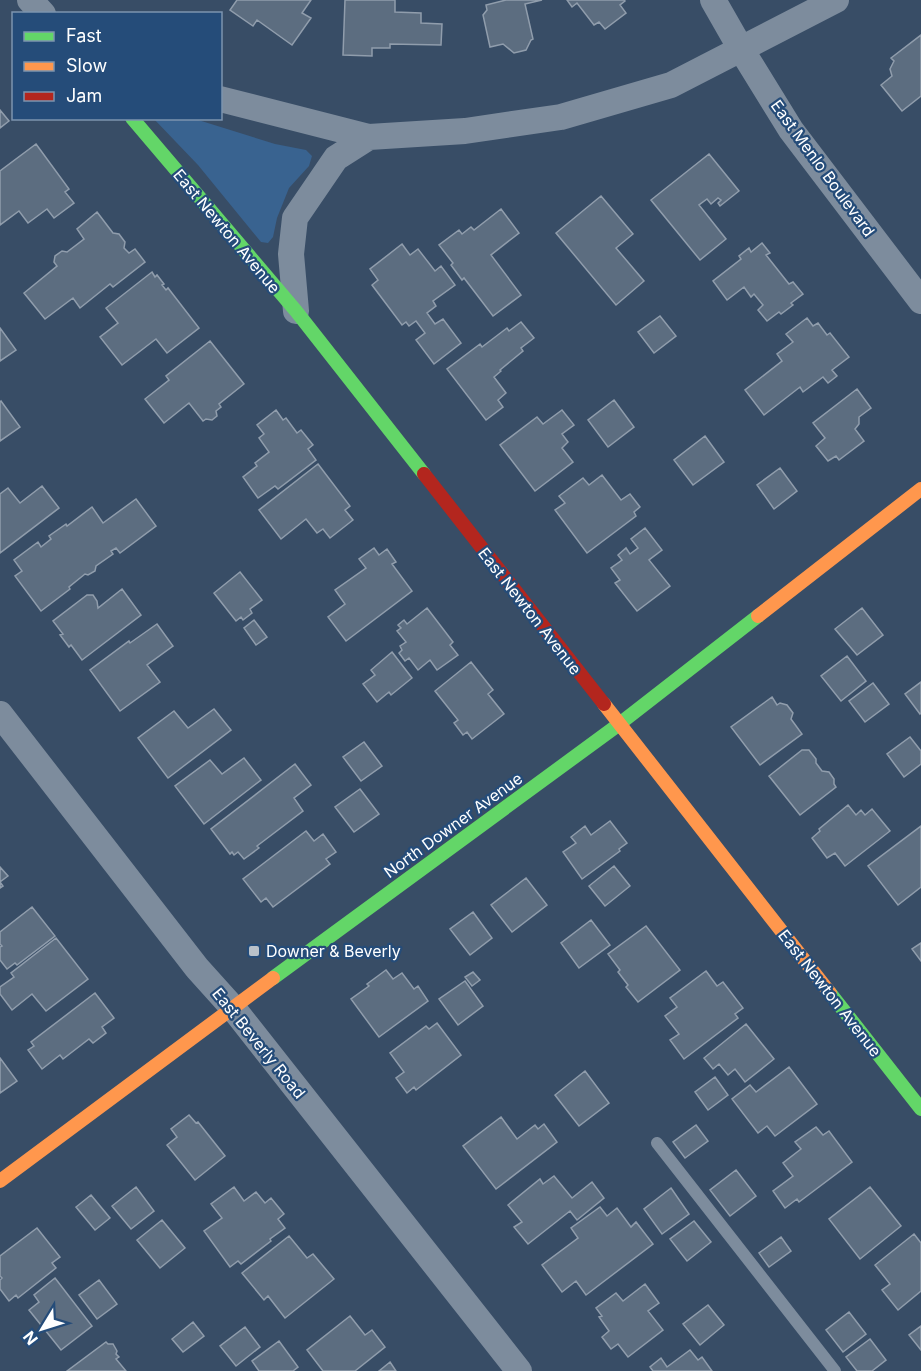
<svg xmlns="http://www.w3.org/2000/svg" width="921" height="1371" font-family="Inter,sans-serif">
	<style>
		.green { fill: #396390 }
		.building { fill: #5c6d80; stroke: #909dac; stroke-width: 1.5 }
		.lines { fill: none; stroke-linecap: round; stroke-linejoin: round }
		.lane { stroke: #7d8c9d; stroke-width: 12 }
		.street { stroke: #7d8c9d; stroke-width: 26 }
		.fast { stroke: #63d668; stroke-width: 14 }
		.slow { stroke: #ff974d; stroke-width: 14 }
		.jam { stroke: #b3261e; stroke-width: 14 }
		.poi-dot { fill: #b9c1c9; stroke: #254c79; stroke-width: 2 }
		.labels { text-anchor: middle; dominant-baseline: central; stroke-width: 4.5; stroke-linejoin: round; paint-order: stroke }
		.street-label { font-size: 16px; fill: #fff; stroke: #254c79 }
		.poi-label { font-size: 16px; fill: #fff; stroke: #254c79; text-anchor: start }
	</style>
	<rect width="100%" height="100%" fill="#384d66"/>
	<path class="green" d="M154 119H195L275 144 306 150 312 156 309 166 289 188 277 218 273 237 268 243 261 242 198 165Z"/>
	<path class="building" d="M237 0H311L302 13 311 18 292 45 257 20 253 26 230 10Z
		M345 0H395V12L421 13V23L442 24 441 45 390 44V48H372V56L343 55Z
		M506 0H542L525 4 533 39 531 40 526 50 514 53 503 44 490 47 483 15 487 10 486 5Z
		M567 0H624L625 1 620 5 626 13 605 29 599 22 594 25 577 3 572 7Z
		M921 35V96L902 111 881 85 892 76 890 69 894 61 891 58Z
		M0 110 9 121 0 128Z
		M36 144 69 189 65 192 74 203 54 218 47 209 28 223 19 211 0 225V171Z
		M709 154 739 191 720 206 718 203 721 200 718 198 711 204 707 199 699 205 726 239 700 260 651 200Z
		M601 196 633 234 616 248 644 281 616 305 556 233Z
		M501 209 519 233 491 255 521 295 493 316 464 278 462 280 451 265 453 263 439 245 459 230 462 234 471 227 474 230Z
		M97 212 113 233 119 234 125 242 124 248 129 253 135 249 145 262 113 287 110 284 80 308 73 298 45 319 24 293 57 266 54 262 55 256 62 251 67 252 84 239 77 229Z
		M762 243 770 253 766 255 789 284 793 282 803 294 791 303 793 305 781 314 779 312 767 321 758 310 763 305 754 294 751 297 744 287 727 300 713 281 741 259 739 256 749 248 751 252Z
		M402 244 410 255 418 249 435 271 441 266 455 285 433 301 436 306 427 313 435 324 443 319 461 343 434 364 416 340 425 333 416 321 409 326 406 322 402 325 372 285 378 280 370 269Z
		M152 272 155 277 157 275 164 284 162 285 166 290 168 288 199 328 167 353 156 339 122 365 100 337 118 323 106 308Z
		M660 316 676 336 654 353 638 332Z
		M807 318 813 326 818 323 827 335 830 333 849 357 832 370 837 376 828 383 823 377 803 392 800 387 764 415 745 390 782 361 777 354 793 342 786 334Z
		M521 322 534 338 521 348 523 351 500 370 501 371 494 377 506 393 498 400 503 407 486 420 447 369 480 344 482 347 507 328 509 331Z
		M0 328 16 350 0 361Z
		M210 341 244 384 219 404 221 407 216 411 217 416 212 420 206 419 203 421 189 403 164 423 145 399 169 380 166 376Z
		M857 389 871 408 859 417V424L855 429 864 441 839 460 836 456 828 461 816 446 825 438 813 423Z
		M614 400 634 427 608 447 588 420Z
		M1 401 20 427 0 441V402Z
		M276 410 283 420 286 418 297 433 301 430 313 445 308 449 316 460 278 489 275 486 258 498 243 477 257 466 255 463 269 452 259 438 264 434 257 425Z
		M562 410 574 425 562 434 568 442 562 448 573 462 535 491 500 445 537 417 543 424Z
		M705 436 724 462 693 485 674 460Z
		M318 464 350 506 345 510 353 520 330 538 323 529 317 533 306 519 281 539 259 510Z
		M780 468 797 491 774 509 757 485Z
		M602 475 621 500 630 494 640 507 634 512 636 516 587 553 555 510 565 503 559 496 583 478 589 485Z
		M42 486 59 508 0 553V494L8 488 20 503Z
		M136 499 156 526 120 553 116 548 111 551 113 554 96 566 95 571 88 575 85 574 69 587 70 589 41 611 15 576 22 571 14 560 38 542 41 547 51 539 49 536 66 524 67 526 92 507 103 523Z
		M645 528 662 550 649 560 670 586 637 611 615 583 620 580 611 568 622 560 618 555 626 548 630 554 638 548 631 539Z
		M374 548 379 555 387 549 396 562 392 564 412 591 346 641 328 617 345 604 335 590 366 568 359 559Z
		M240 572 262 600 250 609 252 613 243 620 241 617 236 621 214 593Z
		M122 589 141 615 82 660 71 645 69 647 60 635 63 634 53 621 87 595H93L97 601 98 608Z
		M427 608 453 642 450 645 458 655 437 670 430 660 418 670 409 658 405 661 399 653 402 650 400 646 406 642 397 631 401 628 398 625 404 620 407 624Z
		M862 608 883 635 857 655 835 629Z
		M254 620 267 637 256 645 244 628Z
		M157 624 173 646 147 665 160 682 120 711 90 670 129 641 130 643Z
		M392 652 412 678 391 695 389 692 377 702 363 684 375 675 371 670Z
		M847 656 866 681 841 701 821 676Z
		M471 662 493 690 488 694 504 714 472 739 467 732 463 735 454 723 458 720 435 691Z
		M921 682V713L920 714 905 694Z
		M873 683 889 704 865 722 849 701Z
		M772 697 777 705 780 703 787 705 793 713 791 719 802 734 760 765 731 727Z
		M214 709 231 730 168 778 138 738 174 711 188 728Z
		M910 737 921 751V764L904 777 887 754Z
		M364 742 382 766 361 781 343 757Z
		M802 750H809L816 759V763L822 771 829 772 834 779V784L836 787 800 815 769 776Z
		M244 758 261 780 204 824 175 786 210 760 222 774Z
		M295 764 311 785 294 798 303 811 257 846 259 848 244 859 238 852 234 855 232 852 230 854 211 829Z
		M360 789 379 814 354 832 335 807Z
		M848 805 856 815 861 810 865 815 872 809 890 831 845 866 835 853 827 858 812 838 820 831 819 829Z
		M610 821 627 843 619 849 620 851 582 879 563 852 576 843 571 837 585 826 591 835Z
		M921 826V887L898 905 868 866Z
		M306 831 314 841 323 834 336 852 326 859 330 864 273 907 266 898 261 902 243 879Z
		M614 866 630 886 605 906 589 886Z
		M0 867 8 876 0 882 3 886 0 888Z
		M526 878 547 905 512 932 491 905Z
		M32 907 55 936 17 965 15 963 7 969 0 960V947L2 946 0 944V932Z
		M473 912 492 938 470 955 450 929Z
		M591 920 610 945 579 968 561 943Z
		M646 926 680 970 638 1002 626 987 628 985 618 972 620 970 608 954Z
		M56 938 88 979 46 1011 32 994 12 1010 0 994V987L14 977 11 973Z
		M921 943V961L912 949Z
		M386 970 393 979 402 973 414 989 418 986 428 1001 379 1037 351 999 369 986 367 984Z
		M706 971 717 986 723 982 743 1008 735 1014 738 1018 684 1059 670 1040 679 1034 665 1016 677 1007 670 998Z
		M473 972 480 980 472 986 465 977Z
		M465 981 483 1006 458 1025 439 999Z
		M95 993 114 1018 102 1027 106 1033 93 1043 89 1039 63 1059 60 1055 42 1069 28 1050 34 1046 31 1042Z
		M437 1023 461 1055 416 1090 414 1087 407 1093 396 1078 404 1072 390 1053 426 1026 429 1029Z
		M746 1024 774 1059 745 1082 735 1069 728 1075 719 1064 713 1069 704 1058Z
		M0 1058 17 1081 0 1093Z
		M789 1067 817 1104 775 1136 767 1126 758 1133 732 1099 750 1085 756 1092Z
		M585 1071 609 1103 579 1126 555 1095Z
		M715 1077 728 1095 708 1110 695 1092Z
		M189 1115 196 1123 198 1122 225 1156 195 1180 167 1145 177 1137 171 1129Z
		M501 1117 517 1139 535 1125 538 1129 544 1124 557 1142 496 1189 463 1146Z
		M696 1125 708 1141 685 1158 673 1142Z
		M816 1127 823 1135 829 1131 852 1162 799 1202 797 1199 785 1208 773 1191 793 1176 783 1163 801 1149 795 1142Z
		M736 1170 756 1196 730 1216 710 1190Z
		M554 1176 572 1198 592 1182 604 1198 577 1220 570 1211 528 1244 514 1227 522 1222 508 1205 540 1179 543 1184Z
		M136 1187 154 1211 131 1229 112 1206Z
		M234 1187 244 1201 256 1192 265 1203 271 1198 284 1214 278 1219 285 1228 270 1239 271 1241 241 1264 238 1261 230 1267 204 1231 222 1218 211 1204Z
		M870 1187 901 1226 860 1259 829 1219Z
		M671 1188 689 1214 662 1234 644 1209Z
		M91 1195 110 1218 95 1230 76 1207Z
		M600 1207 607 1216 617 1208 631 1227 636 1222 653 1244 586 1295 576 1281 562 1292 542 1265 578 1238 571 1228Z
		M162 1220 185 1248 160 1268 137 1240Z
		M694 1221 711 1242 687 1261 670 1239Z
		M37 1228 60 1257 52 1263 56 1268 18 1298 16 1295 9 1301 0 1289V1280L2 1278 0 1276V1256Z
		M914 1234 921 1243V1291L898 1310 882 1290 890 1284 875 1265Z
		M289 1236 307 1258 313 1254 334 1279 285 1318 268 1296 264 1300 242 1273Z
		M781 1237 791 1251 769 1267 759 1253Z
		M55 1278 92 1326 61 1350 29 1310 39 1302 34 1295Z
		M99 1280 117 1304 97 1319 79 1295Z
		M645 1284 659 1303 648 1311 663 1330 628 1357 618 1344 611 1349 602 1337 609 1331 599 1317 602 1316 596 1308 616 1293 623 1301Z
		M708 1305 724 1325 700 1345 683 1324Z
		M849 1312 866 1334 843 1352 826 1330Z
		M350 1316 365 1335 372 1330 385 1347 355 1371H323L307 1350Z
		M193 1322 204 1336 183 1352 172 1339Z
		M921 1326V1350L909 1335Z
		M245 1327 260 1347 236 1366 220 1346Z
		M870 1339 886 1360 872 1371H857L846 1357Z
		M279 1341 298 1367 293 1371H259L252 1361Z
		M106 1342 108 1344H113L117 1351 116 1354 119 1357 116 1359 126 1371H67Z
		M690 1350 698 1360 702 1357 712 1371H653L650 1367 661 1358 667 1367Z
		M390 1362 396 1371H379Z"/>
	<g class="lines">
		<path class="lane" d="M657 1143 835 1371"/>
		<path class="street" d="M30 0 43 14
			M713 0 741 49 791 130 921 301
			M220 99 369 137
			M296 311 291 254 295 218 336 158 369 137 465 131 561 117 671 85 836 0
			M0 714 197 968 233 1008 519 1371"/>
		<path class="fast" d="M132 118 296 311 424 474
			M273 978 618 725 758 616
			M830 993 921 1109"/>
		<path class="slow" d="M758 616 921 489
			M604 704 830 993
			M0 1181 273 978"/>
		<path class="jam" d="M424 474 604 704"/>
	</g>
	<rect class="poi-dot" x="248" y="945" width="12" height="12" rx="3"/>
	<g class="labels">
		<g class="street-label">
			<text transform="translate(823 168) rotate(54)">East Menlo Boulevard</text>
			<text transform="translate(227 231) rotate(50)">East Newton Avenue</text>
			<text transform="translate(530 611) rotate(52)">East Newton Avenue</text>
			<text transform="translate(453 825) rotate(-36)">North Downer Avenue</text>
			<text transform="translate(830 993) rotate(52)">East Newton Avenue</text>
			<text transform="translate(259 1043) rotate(51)">East Beverly Road</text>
		</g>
		<g class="poi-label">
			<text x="266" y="951">Downer &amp; Beverly</text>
		</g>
	</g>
	<rect x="12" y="12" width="210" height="108" fill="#254c79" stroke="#7c94af" stroke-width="1.5"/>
	<rect x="24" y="32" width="30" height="9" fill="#63d668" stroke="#7c94af" stroke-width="1.5"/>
	<text x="66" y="42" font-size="18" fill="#ffffff">Fast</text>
	<rect x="24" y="62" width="30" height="9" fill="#ff974d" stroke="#7c94af" stroke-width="1.5"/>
	<text x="66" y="72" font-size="18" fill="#ffffff">Slow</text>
	<rect x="24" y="92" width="30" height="9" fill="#b3261e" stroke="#7c94af" stroke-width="1.5"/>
	<text x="66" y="102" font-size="18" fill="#ffffff">Jam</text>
	<g transform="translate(42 1329) rotate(232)" stroke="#254c79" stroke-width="4.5" paint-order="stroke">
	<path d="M0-4.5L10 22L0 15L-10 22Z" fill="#ffffff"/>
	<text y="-9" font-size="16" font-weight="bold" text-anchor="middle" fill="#ffffff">N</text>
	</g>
</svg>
